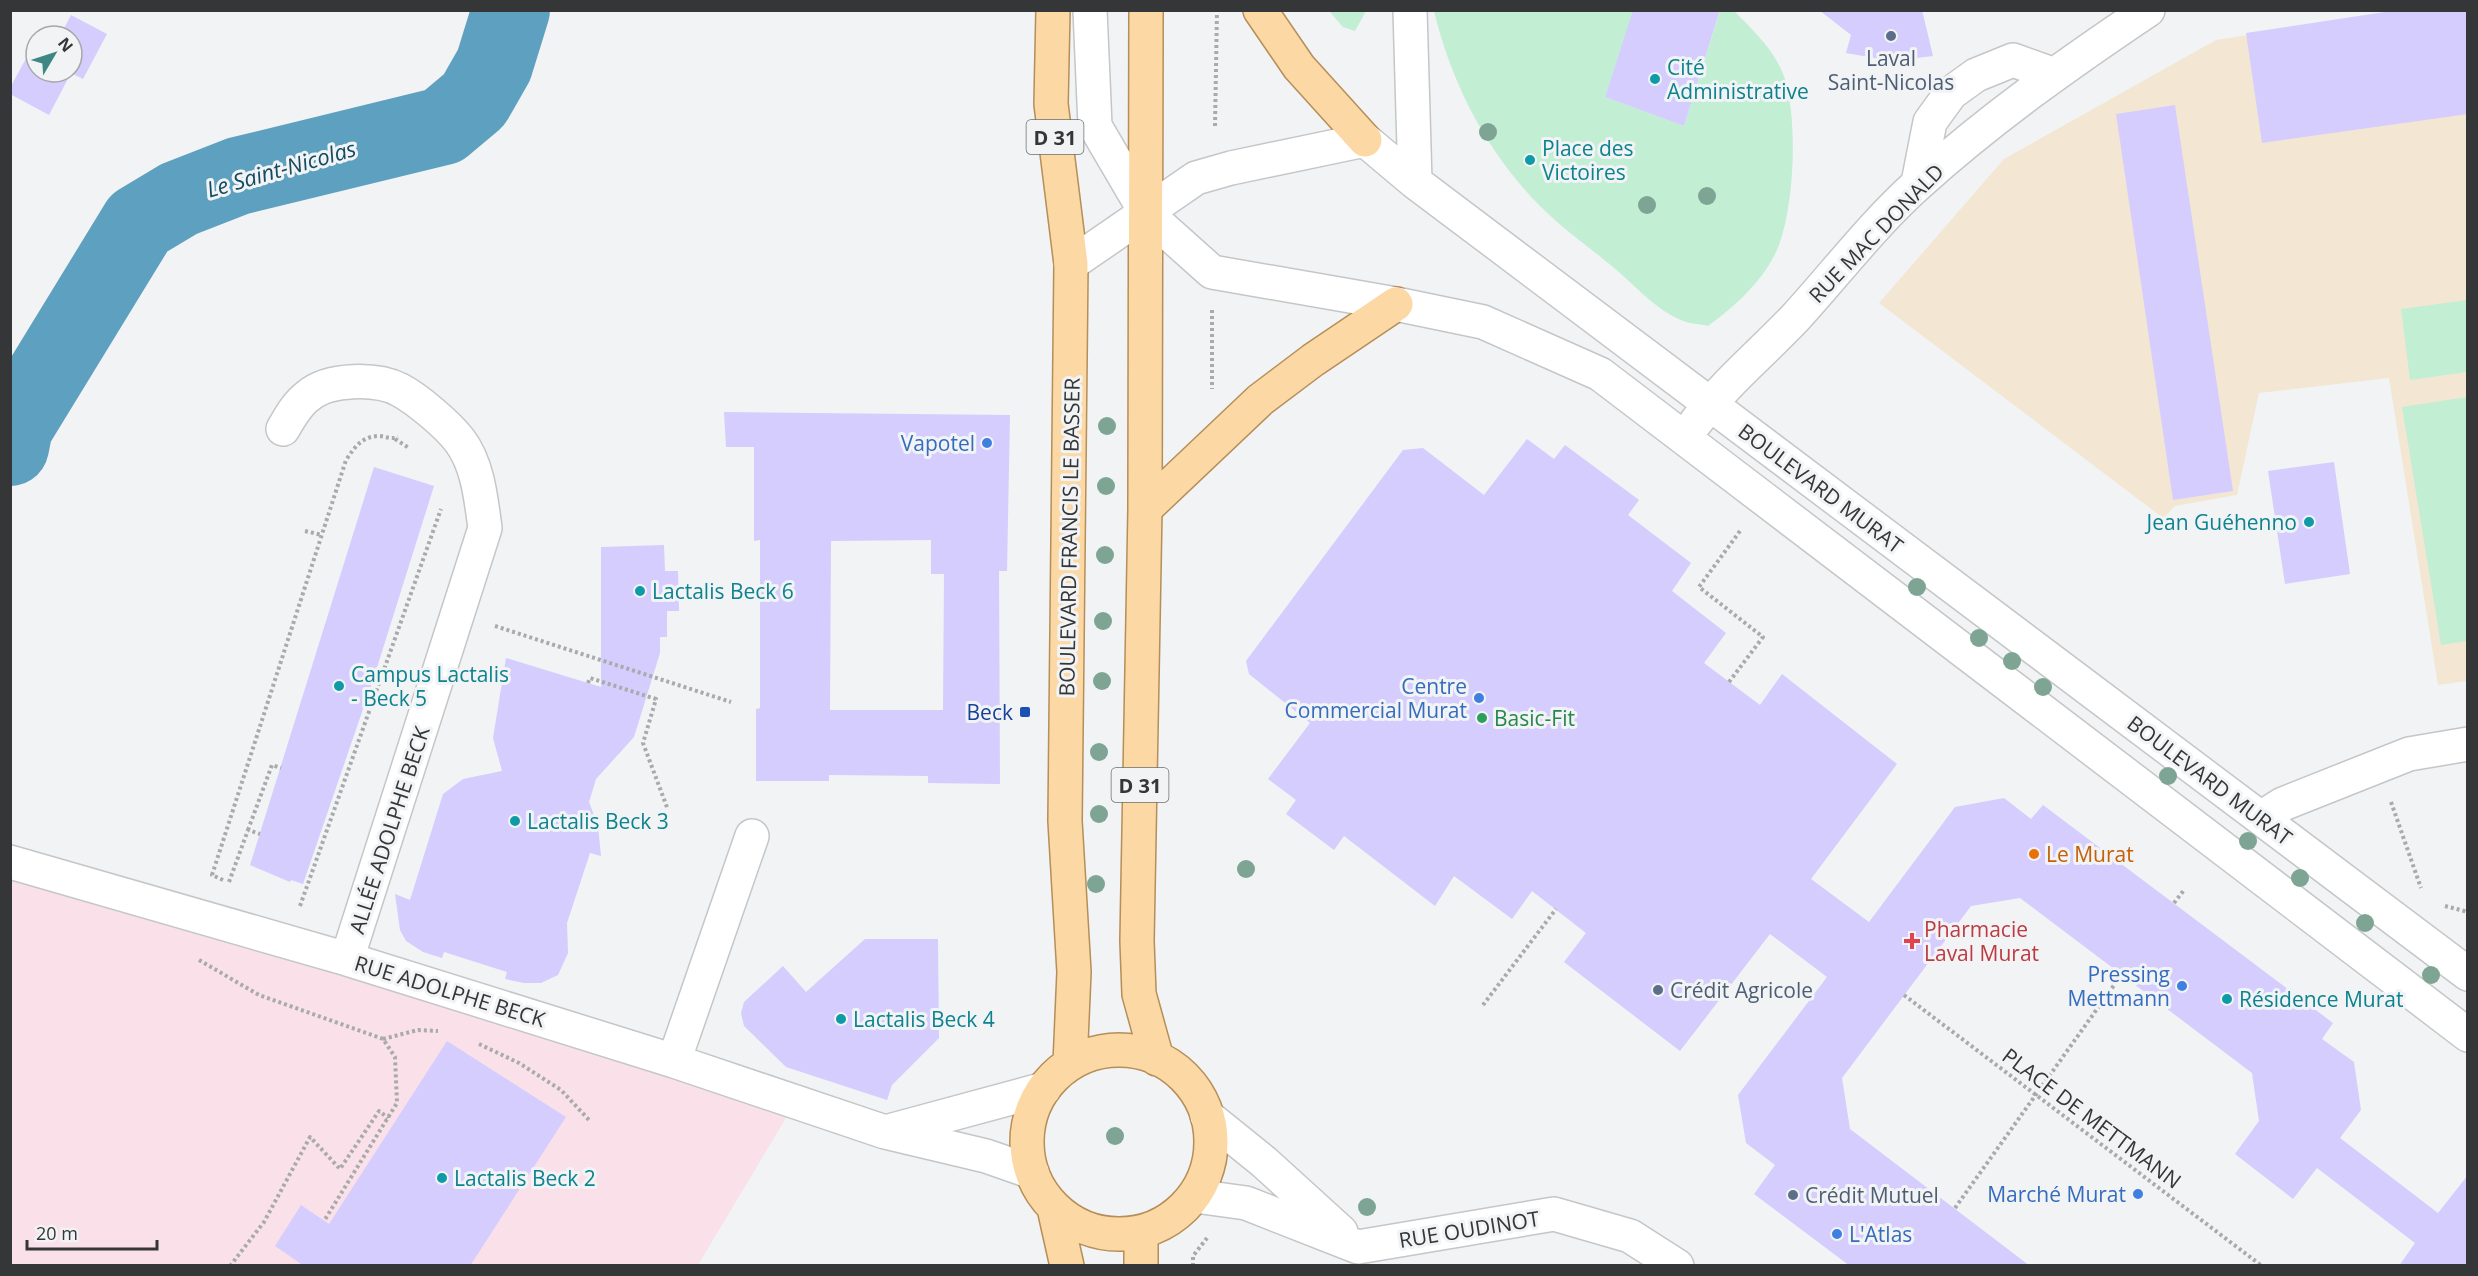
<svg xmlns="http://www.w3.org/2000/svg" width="2478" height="1276" font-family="'Open Sans',sans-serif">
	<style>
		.industrial { fill: #fae1e9 }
		.education { fill: #f3e7d3 }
		.green { fill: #c2eed3 }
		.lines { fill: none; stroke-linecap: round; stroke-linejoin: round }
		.river { stroke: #5ea0bf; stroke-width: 78 }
		.building { fill: #d4cdfd; fill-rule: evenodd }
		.minor-casing { stroke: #c4c6c8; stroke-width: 36 }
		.major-casing { stroke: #b58e58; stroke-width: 36 }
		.path { stroke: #a8aaab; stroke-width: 4; stroke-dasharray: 3 3; stroke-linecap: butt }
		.minor { stroke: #fff; stroke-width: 33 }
		.major { stroke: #fcd8a5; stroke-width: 33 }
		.tree { fill: #7ea594 }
		.service-dot { fill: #5c6f8a; stroke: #f1f3f5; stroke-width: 2 }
		.culture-dot { fill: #0f9aa8; stroke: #f1f3f5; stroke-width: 2 }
		.shop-dot { fill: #3f7fe0; stroke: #f1f3f5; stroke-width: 2 }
		.transit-dot { fill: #1a4fb4; stroke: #f1f3f5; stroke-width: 2 }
		.leisure-dot { fill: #2e9e5b; stroke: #f1f3f5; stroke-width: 2 }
		.food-dot { fill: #e8710a; stroke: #f1f3f5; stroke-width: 2 }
		.health-dot { fill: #e0444e; stroke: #f1f3f5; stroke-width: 2 }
		.labels { text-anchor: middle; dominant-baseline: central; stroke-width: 6; stroke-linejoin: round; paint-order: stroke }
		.shield { fill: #f1f3f5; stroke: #6d6f70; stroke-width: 1.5 }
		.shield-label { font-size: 20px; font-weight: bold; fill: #353637 }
		.service-label { font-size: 21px; fill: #4e5e75; stroke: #f1f3f5; text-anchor: start }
		.culture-label { font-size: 21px; fill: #0d838f; stroke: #f1f3f5; text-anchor: start }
		.street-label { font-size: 21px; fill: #353637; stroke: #f1f3f5 }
		.shop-label { font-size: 21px; fill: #366cbe; stroke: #f1f3f5; text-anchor: end }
		.transit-label { font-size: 21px; fill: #164399; stroke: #f1f3f5; text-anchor: end }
		.leisure-label { font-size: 21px; fill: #27864d; stroke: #f1f3f5; text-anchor: start }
		.food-label { font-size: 21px; fill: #c56008; stroke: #f1f3f5; text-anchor: start }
		.health-label { font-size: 21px; fill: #be3a42; stroke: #f1f3f5; text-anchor: start }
		.water-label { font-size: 22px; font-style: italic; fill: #144b61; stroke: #f1f3f5 }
	</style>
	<rect width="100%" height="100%" fill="#f1f3f5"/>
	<path class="industrial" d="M10 860 789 1113 698 1265H11Z"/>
	<path class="education" d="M2397 11H2467V681L2438 685 2389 378 2259 393 2237 495 2175 506 2163 518 1879 303 2004 159 2216 40Z"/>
	<path class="green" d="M1329 11H1366L1355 31 1343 27Z
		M1434 11H1633L1605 97 1684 126 1720 11H1734C1751 28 1769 45 1780 67 1800 106 1795 213 1776 252 1762 282 1734 307 1708 326 1701 324 1692 324 1686 322 1656 311 1636 286 1613 267 1594 251 1574 237 1556 221 1494 166 1453 90 1434 11Z
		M2467 300V372L2410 380 2401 309Z
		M2467 397V641L2441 645 2402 407Z"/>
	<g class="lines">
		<path class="river" d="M10 447 14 427 139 223 179 199 238 176 443 126 474 100 494 65 511 10"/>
	</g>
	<path class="building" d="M1633 10H1720L1684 126 1605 97Z
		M1819 10H1922L1933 56 1892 61 1846 53 1851 35Z
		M2398 10H2468V114L2262 143 2246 33Z
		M71 15 107 34 83 79 71 73 49 115 10 94V88L30 51 36 54V72H72V36H60Z
		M2175 105 2233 491 2173 500 2116 114Z
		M724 412 1010 415 1007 571H999L1000 784 928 783V776L829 775V781H756V709L760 708V540L754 541V447H726ZM931 540V574H944L943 710H830L831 541Z
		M1527 439 1554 459 1565 445 1639 500 1628 515 1691 563 1672 591 1726 633 1704 663 1760 705 1782 674 1897 764 1811 879 1869 922 1955 807 2004 798 2031 819 2043 805 2333 1023 2322 1039 2354 1062 2361 1110 2340 1138 2438 1213 2468 1175V1266H2399L2415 1243 2317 1168 2293 1199 2235 1154 2259 1121 2252 1073 2020 898 1971 906 1842 1078 1850 1129 2030 1266H1850L1754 1194 1775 1165 1746 1143 1738 1095 1827 977 1770 934 1680 1051 1564 962 1586 933 1532 891 1512 919 1454 876 1435 906 1344 836 1334 850 1286 814 1296 800 1268 779 1310 723 1249 674 1246 661 1403 450 1423 448 1484 495Z
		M2334 462 2350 574 2285 584 2268 471Z
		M374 467 434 486 374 677 303 884 291 880 290 882 250 865Z
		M664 545 665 571H678L679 611H667V637H660V653L634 737 596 779 589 802 598 826 601 856 590 853 567 923 568 953 558 975 541 983H524L505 979 507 972 444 952 442 958 423 952 406 941 400 930 395 894 410 900 443 794 463 779 502 771 493 738 506 658 601 687V547Z
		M865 939H938L939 1038 892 1085 887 1100 786 1067 744 1026 741 1013 744 1002 783 966 806 992Z
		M447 1041 566 1117 470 1266H304L275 1246 301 1205 329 1224Z"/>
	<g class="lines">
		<defs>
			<path id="minor" d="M1090 10 1095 126 1146 213 1212 272 1396 304 1483 322 1600 374 2468 1035
				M1410 10 1415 182
				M1918 183 1930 122 1951 93 1976 75 2013 60 2052 74
				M1071 264 1196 178 1231 168 1365 140 1415 182 1710 404 2468 974
				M1696 422C1725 383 1763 352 1796 317 1837 272 1874 223 1919 183 1990 119 2069 63 2148 10
				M283 429C290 417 297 404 308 396 329 378 377 378 400 390 417 399 448 425 460 441 478 465 481 499 485 528L347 959
				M2261 818 2283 804 2409 754 2468 744
				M10 862 347 959 674 1061 885 1132 986 1156 1032 1172
				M674 1061 752 836
				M1207 1116 1264 1162 1341 1232
				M889 1131 1044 1089
				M1195 1196 1246 1203 1358 1247 1554 1214 1630 1236 1677 1266"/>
			<path id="major" d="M1053 10 1051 104 1071 264 1065 821 1074 972 1070 1064
				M1146 10 1145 509 1137 941 1139 994 1157 1059
				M1260 10 1299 67 1365 140
				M1145 509 1260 400 1313 360 1396 304
				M1027 1142a92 92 0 1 1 184 0a92 92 0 1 1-184 0Z
				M1054 1208 1067 1266
				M1141 1232V1266"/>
		</defs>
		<use href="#minor" class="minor-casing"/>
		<use href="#major" class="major-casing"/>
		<path class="path" d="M1215 126 1217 10
			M1212 310V389
			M395 439 409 448
			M305 531 322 535
			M495 626 731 702
			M1729 682 1763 637 1699 587 1740 531
			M588 683 590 678 656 699 643 743 668 810
			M2391 802 2421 888
			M248 830 272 765 281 768
			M223 880 212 875 346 460C355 447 361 437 378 436 385 436 391 440 398 437
			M229 882 248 830 260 834
			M2174 903 2184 890
			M300 906 441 509
			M2445 906 2468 912
			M199 960 259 995 383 1039 395 1057 397 1103 324 1221
			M1904 995 2262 1266
			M1483 1005 1556 909
			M383 1039 418 1030 438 1031
			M479 1044 519 1063 561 1090 590 1121
			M1955 1208 2122 974
			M230 1266 264 1222 310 1137 340 1169 379 1111 388 1118
			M1193 1266V1256L1207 1238"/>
		<use href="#minor" class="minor"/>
		<use href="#major" class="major"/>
	</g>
	<g class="tree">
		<circle cx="1488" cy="132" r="9"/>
		<circle cx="1707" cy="196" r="9"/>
		<circle cx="1647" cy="205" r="9"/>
		<circle cx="1107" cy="426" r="9"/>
		<circle cx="1106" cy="486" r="9"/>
		<circle cx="1105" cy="555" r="9"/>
		<circle cx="1917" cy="587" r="9"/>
		<circle cx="1103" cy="621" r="9"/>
		<circle cx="1979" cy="638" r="9"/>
		<circle cx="2012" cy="661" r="9"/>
		<circle cx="1102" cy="681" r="9"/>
		<circle cx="2043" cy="687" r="9"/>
		<circle cx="1099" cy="752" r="9"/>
		<circle cx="2168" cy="776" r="9"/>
		<circle cx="1099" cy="814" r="9"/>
		<circle cx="2248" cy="841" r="9"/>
		<circle cx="1246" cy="869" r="9"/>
		<circle cx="2300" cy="878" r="9"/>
		<circle cx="1096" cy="884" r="9"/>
		<circle cx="2365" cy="923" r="9"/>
		<circle cx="2431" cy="975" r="9"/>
		<circle cx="1115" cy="1136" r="9"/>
		<circle cx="1367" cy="1207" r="9"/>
	</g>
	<g class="service-dot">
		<circle cx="1891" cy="36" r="6"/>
		<circle cx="1658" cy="990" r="6"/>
		<circle cx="1793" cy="1195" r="6"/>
	</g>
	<g class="culture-dot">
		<circle cx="1655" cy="79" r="6"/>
		<circle cx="1530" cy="160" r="6"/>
		<circle cx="2309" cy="522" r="6"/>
		<circle cx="640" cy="591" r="6"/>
		<circle cx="339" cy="686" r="6"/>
		<circle cx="515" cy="821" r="6"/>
		<circle cx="2227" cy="999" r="6"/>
		<circle cx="841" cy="1019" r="6"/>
		<circle cx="442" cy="1178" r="6"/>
	</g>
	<g class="shop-dot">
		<circle cx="987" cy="443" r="6"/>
		<circle cx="1479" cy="698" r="6"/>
		<circle cx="2182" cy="986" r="6"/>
		<circle cx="2138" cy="1194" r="6"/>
		<circle cx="1837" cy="1234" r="6"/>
	</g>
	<rect class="transit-dot" x="1019" y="706" width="12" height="12" rx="3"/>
	<circle class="leisure-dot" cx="1482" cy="718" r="6"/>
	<circle class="food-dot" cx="2034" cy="854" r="6"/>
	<path class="health-dot" d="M1909 932h6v6h6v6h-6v6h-6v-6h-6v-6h6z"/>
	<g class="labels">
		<g class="shield">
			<rect x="1026.5" y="120" width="57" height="34" rx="4.5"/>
			<rect x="1111.5" y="768" width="57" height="34" rx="4.5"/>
		</g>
		<g class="shield-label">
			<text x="1055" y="137">D 31</text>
			<text x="1140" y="785">D 31</text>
		</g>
		<g class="service-label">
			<text x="1891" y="58" text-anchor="middle">Laval<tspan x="1891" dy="24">Saint-Nicolas</tspan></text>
			<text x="1670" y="990">Crédit Agricole</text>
			<text x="1805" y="1195">Crédit Mutuel</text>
		</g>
		<g class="culture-label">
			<text x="1667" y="67">Cité<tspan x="1667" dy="24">Administrative</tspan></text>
			<text x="1542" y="148">Place des<tspan x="1542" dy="24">Victoires</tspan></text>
			<text x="2297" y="522" text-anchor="end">Jean Guéhenno</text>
			<text x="652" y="591">Lactalis Beck 6</text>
			<text x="351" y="674">Campus Lactalis<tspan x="351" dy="24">- Beck 5</tspan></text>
			<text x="527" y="821">Lactalis Beck 3</text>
			<text x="2239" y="999">Résidence Murat</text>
			<text x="853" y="1019">Lactalis Beck 4</text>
			<text x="454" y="1178">Lactalis Beck 2</text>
		</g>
		<g class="street-label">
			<text transform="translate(1876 233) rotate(-46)">RUE MAC DONALD</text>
			<text transform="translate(1821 488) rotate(37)">BOULEVARD MURAT</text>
			<text transform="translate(1069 537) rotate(-89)">BOULEVARD FRANCIS LE BASSER</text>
			<text transform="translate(2210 780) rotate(37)">BOULEVARD MURAT</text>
			<text transform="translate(389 830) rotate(-72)">ALLÉE ADOLPHE BECK</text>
			<text transform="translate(450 991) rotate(17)">RUE ADOLPHE BECK</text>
			<text transform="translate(2092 1118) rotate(37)">PLACE DE METTMANN</text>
			<text transform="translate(1469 1229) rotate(-9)">RUE OUDINOT</text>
		</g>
		<g class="shop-label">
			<text x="975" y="443">Vapotel</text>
			<text x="1467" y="686">Centre<tspan x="1467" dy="24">Commercial Murat</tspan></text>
			<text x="2170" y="974">Pressing<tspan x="2170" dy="24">Mettmann</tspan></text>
			<text x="2126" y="1194">Marché Murat</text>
			<text x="1849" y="1234" text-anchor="start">L'Atlas</text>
		</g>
		<g class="transit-label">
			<text x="1013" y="712">Beck</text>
		</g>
		<g class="leisure-label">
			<text x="1494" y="718">Basic-Fit</text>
		</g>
		<g class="food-label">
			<text x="2046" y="854">Le Murat</text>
		</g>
		<g class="health-label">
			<text x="1924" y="929">Pharmacie<tspan x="1924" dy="24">Laval Murat</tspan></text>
		</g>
		<g class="water-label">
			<text transform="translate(281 168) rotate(-16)">Le Saint-Nicolas</text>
		</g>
	</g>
	<rect width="2478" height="1276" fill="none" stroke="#353637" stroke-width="24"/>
	<g transform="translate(54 54) rotate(51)"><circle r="28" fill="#f1f3f5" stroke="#a6a7a9" stroke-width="1.5"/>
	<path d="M0-4.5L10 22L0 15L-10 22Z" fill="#3f8782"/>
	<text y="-9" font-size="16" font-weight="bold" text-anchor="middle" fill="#353637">N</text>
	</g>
	<path d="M27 1240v9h130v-9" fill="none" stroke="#353637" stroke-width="3"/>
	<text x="36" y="1240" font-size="18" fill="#353637" stroke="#f1f3f5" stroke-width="4.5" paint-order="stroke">20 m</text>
</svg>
